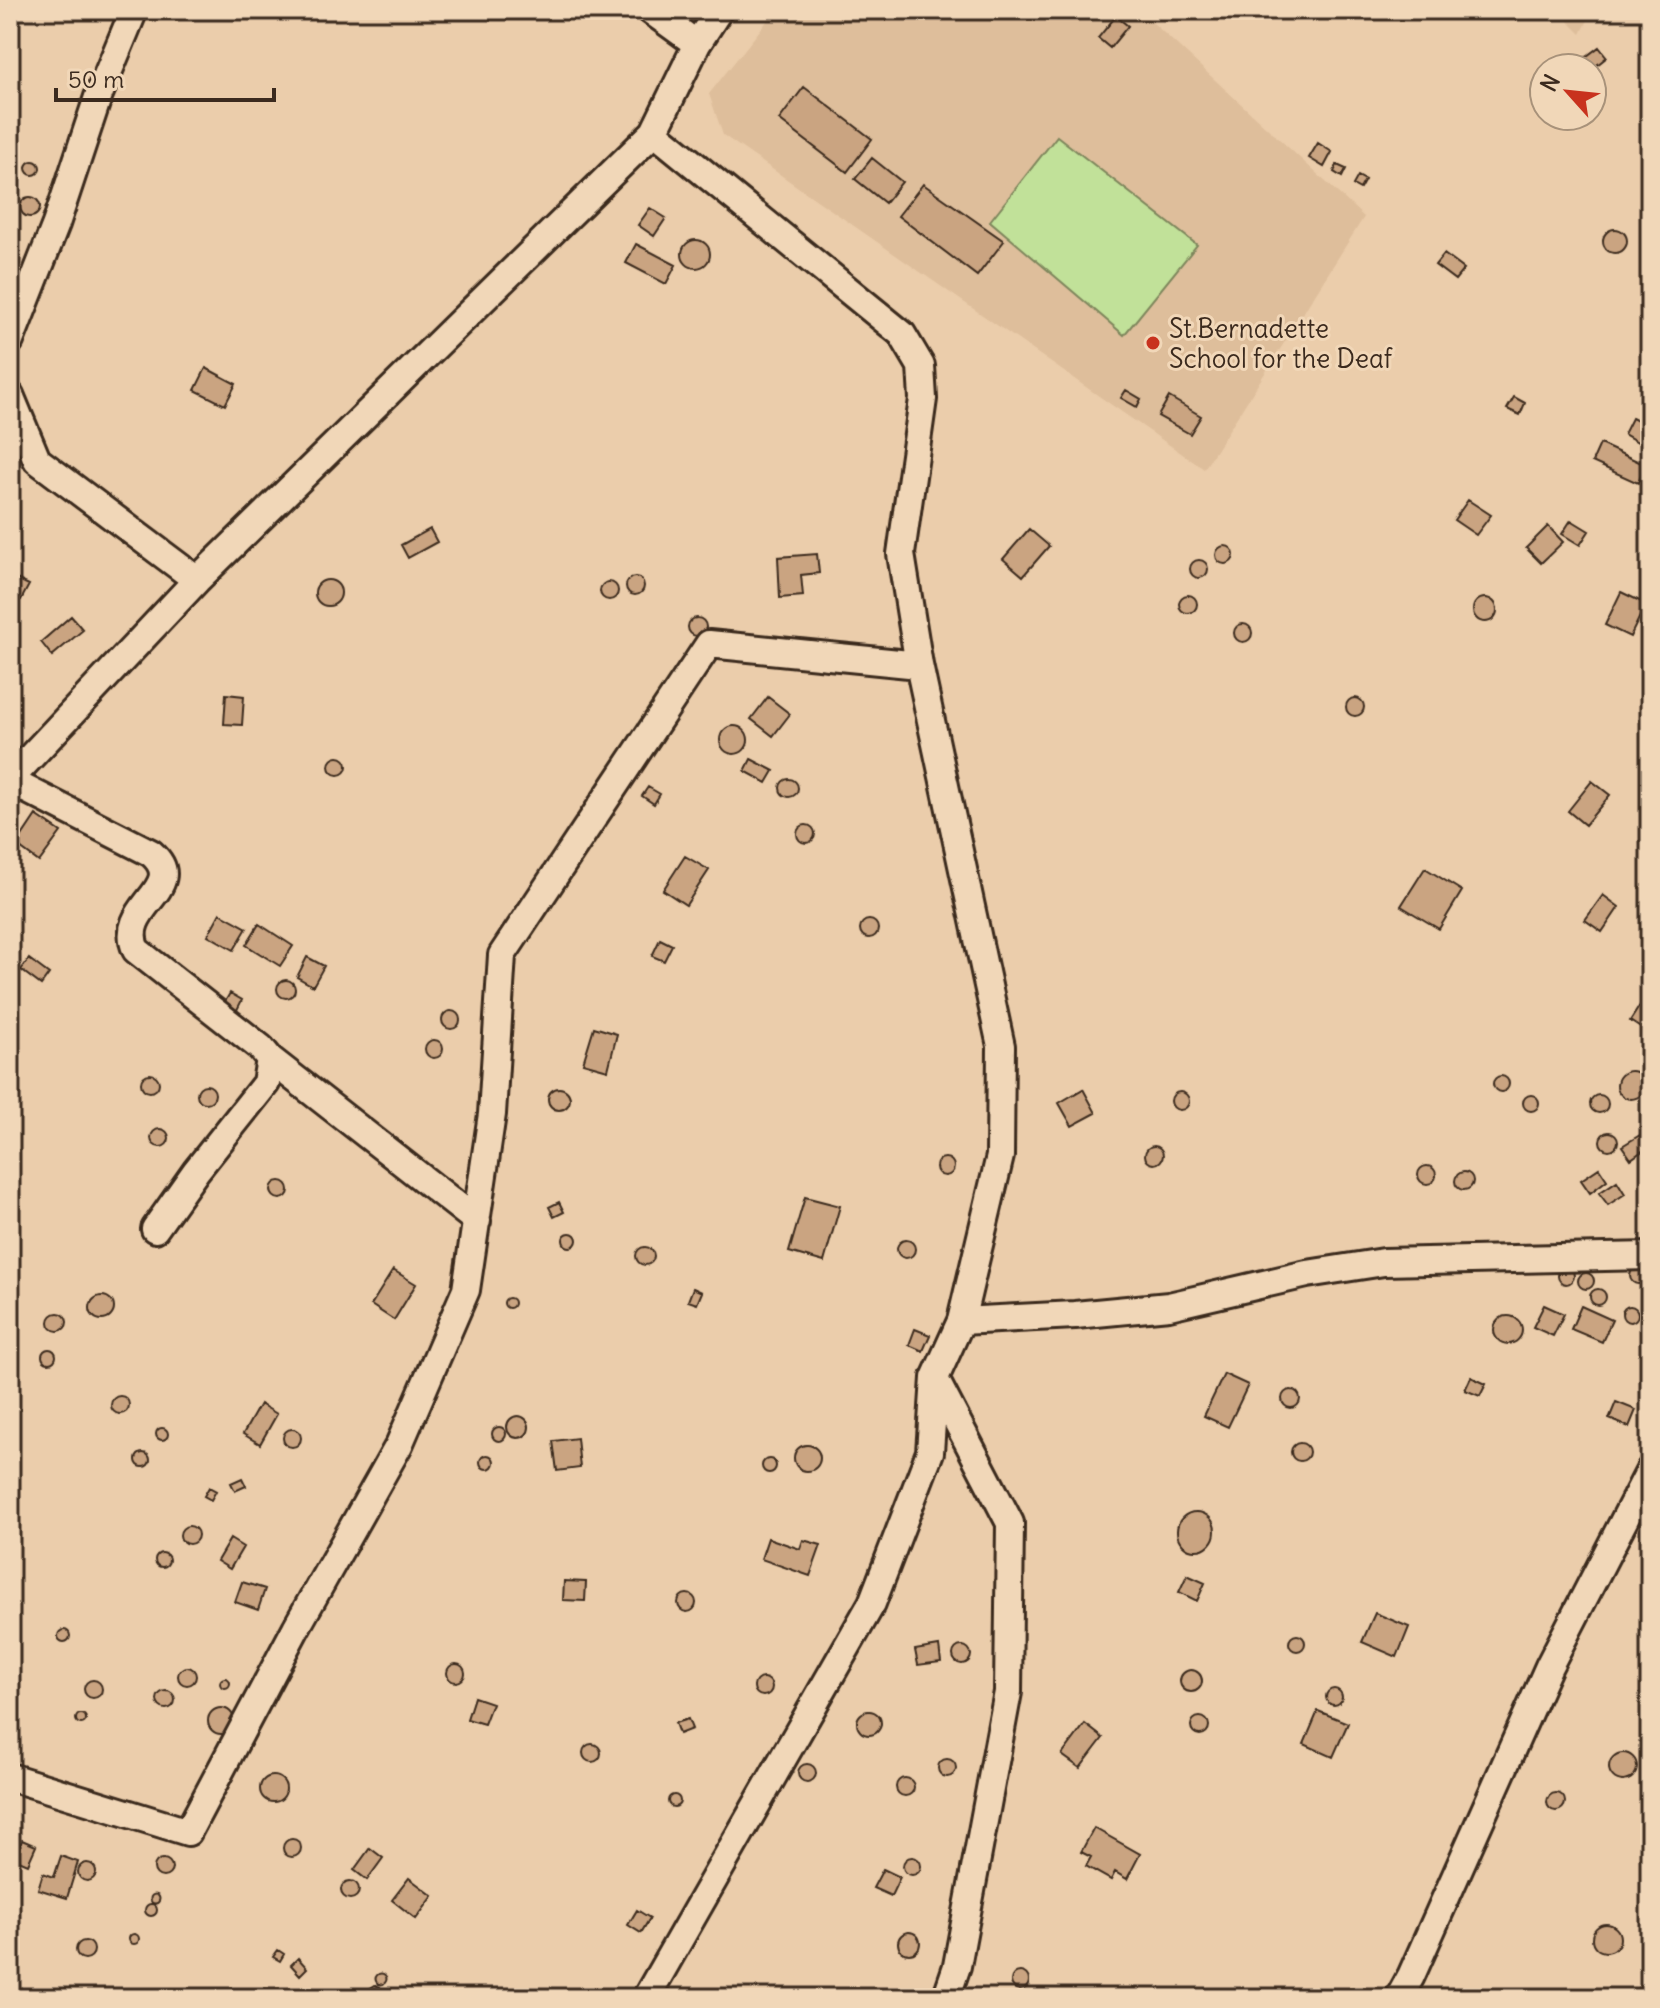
<svg xmlns="http://www.w3.org/2000/svg" width="1660" height="2008" font-family="Delius,sans-serif">
	<style>
		.built { fill: #debe9b }
		.green { fill: #c1e199; stroke: #7e865c; stroke-width: 2 }
		.building { fill: #caa481; stroke: #3b2a1e; stroke-width: 2 }
		.lines { fill: none; stroke-linecap: round; stroke-linejoin: round }
		.street-casing { stroke: #3b2a1e; stroke-width: 32 }
		.street { stroke: #f1d7b8; stroke-width: 26 }
		.poi-dot { fill: #c8321e; stroke: #f1d7b8; stroke-width: 3 }
		.labels { text-anchor: middle; dominant-baseline: central; stroke-width: 6; stroke-linejoin: round; paint-order: stroke }
		.poi-label { font-size: 26px; fill: #3b2a1e; stroke: #f1d7b8; text-anchor: start }
	</style>
	<rect width="100%" height="100%" fill="#ebcdab"/>
	<filter id="ink" filterUnits="userSpaceOnUse"><feTurbulence type="fractalNoise" baseFrequency=".0125" numOctaves="2"/><feDisplacementMap in="SourceGraphic" scale="16" xChannelSelector="R" yChannelSelector="G"/><feConvolveMatrix kernelMatrix="1 2 1 2 8 2 1 2 1" color-interpolation-filters="sRGB"/></filter>
	<g filter="url(#ink)">
		<path class="built" d="M776 10H1139L1364 217 1204 469 723 135 709 94Z
			M1557 10H1593L1581 34Z"/>
		<path class="green" d="M1057 136 1197 245 1124 335 990 221Z"/>
		<path class="building" d="M1116 16 1128 26 1110 48 1098 38Z
			M1599 47 1607 57 1592 69 1577 68 1575 65Z
			M804 87 872 139 847 172 779 120Z
			M1318 143 1332 152 1324 167 1309 158Z
			M872 158 902 182 885 203 855 179Z
			M26 168a7 7 0 1 1 14 0a7 7 0 1 1-14 0Z
			M1337 165 1346 169 1342 177 1334 172Z
			M1358 176 1365 180 1360 189 1353 185Z
			M923 184 1004 241 977 276 898 216Z
			M20 207a10 10 0 1 1 20 0a10 10 0 1 1-20 0Z
			M650 208 666 218 654 236 638 225Z
			M1603 241a12 12 0 1 1 24 0a12 12 0 1 1-24 0Z
			M682 254a14 14 0 1 1 28 0a14 14 0 1 1-28 0Z
			M636 244 676 265 666 284 626 263Z
			M1444 254 1464 269 1455 280 1435 265Z
			M206 368 236 384 225 405 195 390Z
			M1126 390 1141 399 1137 407 1121 398Z
			M1169 397 1201 416 1190 434 1158 416Z
			M1514 397 1525 403 1520 415 1507 409Z
			M1632 418 1650 427V449L1624 434Z
			M1600 444 1646 465 1638 483 1592 462Z
			M1468 500 1491 515 1476 535 1454 520Z
			M1571 520 1589 531 1580 545 1562 534Z
			M1548 526 1563 542 1541 563 1526 548Z
			M430 529 437 542 408 558 401 545Z
			M1029 529 1049 546 1023 576 1003 559Z
			M1216 555a9 9 0 1 1 18 0a9 9 0 1 1-18 0Z
			M817 554 819 573 801 575 803 596 780 598 778 557Z
			M1190 569a9 9 0 1 1 18 0a9 9 0 1 1-18 0Z
			M10 576 29 585 21 600 10 595Z
			M626 586a9 9 0 1 1 18 0a9 9 0 1 1-18 0Z
			M315 593a13 13 0 1 1 26 0a13 13 0 1 1-26 0Z
			M600 591a9 9 0 1 1 18 0a9 9 0 1 1-18 0Z
			M1621 592 1646 604 1630 637 1605 625Z
			M1179 604a9 9 0 1 1 18 0a9 9 0 1 1-18 0Z
			M1473 610a12 12 0 1 1 24 0a12 12 0 1 1-24 0Z
			M71 616 83 630 52 656 41 642Z
			M688 627a9 9 0 1 1 18 0a9 9 0 1 1-18 0Z
			M1234 633a9 9 0 1 1 18 0a9 9 0 1 1-18 0Z
			M226 694 244 696 242 725 224 724Z
			M768 697 790 714 773 736 751 719Z
			M1346 707a9 9 0 1 1 18 0a9 9 0 1 1-18 0Z
			M720 740a14 14 0 1 1 28 0a14 14 0 1 1-28 0Z
			M329 766a9 9 0 1 1 18 0a9 9 0 1 1-18 0Z
			M751 759 774 771 767 783 745 771Z
			M780 788a9 9 0 1 1 18 0a9 9 0 1 1-18 0Z
			M1592 781 1610 795 1585 825 1568 811Z
			M648 787 660 794 654 804 642 796Z
			M36 815 61 832 39 862 16 845Z
			M797 834a9 9 0 1 1 18 0a9 9 0 1 1-18 0Z
			M685 856 709 870 686 905 663 890Z
			M1425 868 1462 891 1439 929 1401 906Z
			M1603 895 1619 907 1602 932 1585 920Z
			M220 913 247 928 234 950 208 935Z
			M860 929a9 9 0 1 1 18 0a9 9 0 1 1-18 0Z
			M259 924 293 946 280 966 246 945Z
			M660 939 672 945 664 961 652 956Z
			M307 957 324 966 313 986 297 977Z
			M29 959 49 974 41 985 21 970Z
			M277 989a9 9 0 1 1 18 0a9 9 0 1 1-18 0Z
			M230 993 242 1000 236 1012 223 1005Z
			M1646 996 1650 998V1025L1645 1031 1630 1021Z
			M442 1020a9 9 0 1 1 18 0a9 9 0 1 1-18 0Z
			M594 1027 617 1034 608 1070 583 1063Z
			M425 1049a9 9 0 1 1 18 0a9 9 0 1 1-18 0Z
			M1617 1085a14 14 0 1 1 28 0a14 14 0 1 1-28 0Z
			M141 1083a9 9 0 1 1 18 0a9 9 0 1 1-18 0Z
			M1493 1084a8 8 0 1 1 16 0a8 8 0 1 1-16 0Z
			M197 1094a9 9 0 1 1 18 0a9 9 0 1 1-18 0Z
			M548 1099a11 11 0 1 1 22 0a11 11 0 1 1-22 0Z
			M1083 1089 1096 1113 1072 1126 1059 1103Z
			M1171 1101a9 9 0 1 1 18 0a9 9 0 1 1-18 0Z
			M1523 1103a8 8 0 1 1 16 0a8 8 0 1 1-16 0Z
			M1590 1104a9 9 0 1 1 18 0a9 9 0 1 1-18 0Z
			M1648 1108H1650V1125L1642 1119 1643 1114Z
			M151 1138a9 9 0 1 1 18 0a9 9 0 1 1-18 0Z
			M1600 1141a9 9 0 1 1 18 0a9 9 0 1 1-18 0Z
			M1640 1135 1648 1147 1631 1159 1622 1146Z
			M1145 1155a9 9 0 1 1 18 0a9 9 0 1 1-18 0Z
			M936 1167a9 9 0 1 1 18 0a9 9 0 1 1-18 0Z
			M1418 1175a9 9 0 1 1 18 0a9 9 0 1 1-18 0Z
			M1599 1168 1607 1180 1590 1193 1581 1180Z
			M1455 1181a9 9 0 1 1 18 0a9 9 0 1 1-18 0Z
			M271 1190a9 9 0 1 1 18 0a9 9 0 1 1-18 0Z
			M1617 1181 1625 1194 1608 1205 1599 1193Z
			M805 1197 840 1206 824 1262 789 1252Z
			M559 1202 564 1212 554 1217 549 1207Z
			M563 1240a7 7 0 1 1 14 0a7 7 0 1 1-14 0Z
			M897 1249a9 9 0 1 1 18 0a9 9 0 1 1-18 0Z
			M636 1256a9 9 0 1 1 18 0a9 9 0 1 1-18 0Z
			M1630 1276a8 8 0 1 1 16 0a8 8 0 1 1-16 0Z
			M1558 1276a8 8 0 1 1 16 0a8 8 0 1 1-16 0Z
			M393 1270 416 1284 394 1320 371 1305Z
			M1578 1281a8 8 0 1 1 16 0a8 8 0 1 1-16 0Z
			M693 1288 702 1292 697 1304 688 1301Z
			M1590 1297a8 8 0 1 1 16 0a8 8 0 1 1-16 0Z
			M90 1308a12 12 0 1 1 24 0a12 12 0 1 1-24 0Z
			M504 1303a5 5 0 1 1 10 0a5 5 0 1 1-10 0Z
			M1544 1305 1564 1314 1553 1336 1533 1327Z
			M1622 1314a8 8 0 1 1 16 0a8 8 0 1 1-16 0Z
			M1581 1306 1612 1320 1602 1342 1571 1329Z
			M49 1322a9 9 0 1 1 18 0a9 9 0 1 1-18 0Z
			M1494 1330a14 14 0 1 1 28 0a14 14 0 1 1-28 0Z
			M915 1329 930 1335 923 1351 909 1345Z
			M42 1356a7 7 0 1 1 14 0a7 7 0 1 1-14 0Z
			M1224 1374 1248 1385 1228 1427 1204 1416Z
			M1471 1377 1486 1384 1480 1396 1465 1390Z
			M1282 1399a9 9 0 1 1 18 0a9 9 0 1 1-18 0Z
			M111 1405a9 9 0 1 1 18 0a9 9 0 1 1-18 0Z
			M1616 1402 1636 1410 1629 1427 1609 1419Z
			M260 1404 277 1414 260 1444 243 1434Z
			M507 1427a11 11 0 1 1 22 0a11 11 0 1 1-22 0Z
			M492 1434a7 7 0 1 1 14 0a7 7 0 1 1-14 0Z
			M156 1434a6 6 0 1 1 12 0a6 6 0 1 1-12 0Z
			M283 1438a9 9 0 1 1 18 0a9 9 0 1 1-18 0Z
			M577 1438 580 1468 557 1471 553 1441Z
			M1291 1452a9 9 0 1 1 18 0a9 9 0 1 1-18 0Z
			M794 1458a13 13 0 1 1 26 0a13 13 0 1 1-26 0Z
			M136 1460a7 7 0 1 1 14 0a7 7 0 1 1-14 0Z
			M480 1462a7 7 0 1 1 14 0a7 7 0 1 1-14 0Z
			M762 1466a7 7 0 1 1 14 0a7 7 0 1 1-14 0Z
			M242 1478 246 1486 235 1491 231 1483Z
			M209 1487 216 1491 211 1500 204 1496Z
			M1177 1531a19 19 0 1 1 38 0a19 19 0 1 1-38 0Z
			M180 1535a9 9 0 1 1 18 0a9 9 0 1 1-18 0Z
			M768 1538 800 1549 803 1540 821 1545 810 1576 761 1559Z
			M230 1539 243 1547 230 1569 217 1561Z
			M155 1560a7 7 0 1 1 14 0a7 7 0 1 1-14 0Z
			M1187 1575 1205 1583 1197 1601 1179 1592Z
			M564 1581 586 1582 585 1601 563 1600Z
			M242 1582 265 1589 258 1610 235 1602Z
			M678 1603a9 9 0 1 1 18 0a9 9 0 1 1-18 0Z
			M1375 1613 1409 1627 1397 1657 1362 1642Z
			M58 1636a6 6 0 1 1 12 0a6 6 0 1 1-12 0Z
			M1289 1643a8 8 0 1 1 16 0a8 8 0 1 1-16 0Z
			M953 1655a9 9 0 1 1 18 0a9 9 0 1 1-18 0Z
			M939 1646 941 1662 918 1665 915 1650Z
			M447 1673a9 9 0 1 1 18 0a9 9 0 1 1-18 0Z
			M178 1676a9 9 0 1 1 18 0a9 9 0 1 1-18 0Z
			M1180 1681a11 11 0 1 1 22 0a11 11 0 1 1-22 0Z
			M220 1683a5 5 0 1 1 10 0a5 5 0 1 1-10 0Z
			M754 1687a9 9 0 1 1 18 0a9 9 0 1 1-18 0Z
			M84 1689a9 9 0 1 1 18 0a9 9 0 1 1-18 0Z
			M1326 1697a8 8 0 1 1 16 0a8 8 0 1 1-16 0Z
			M157 1700a9 9 0 1 1 18 0a9 9 0 1 1-18 0Z
			M474 1697 492 1703 484 1724 467 1719Z
			M208 1721a13 13 0 1 1 26 0a13 13 0 1 1-26 0Z
			M857 1723a12 12 0 1 1 24 0a12 12 0 1 1-24 0Z
			M1318 1711 1348 1723 1333 1757 1304 1744Z
			M76 1719a5 5 0 1 1 10 0a5 5 0 1 1-10 0Z
			M1191 1726a9 9 0 1 1 18 0a9 9 0 1 1-18 0Z
			M688 1719 692 1729 679 1734 675 1723Z
			M1085 1724 1103 1738 1080 1768 1062 1755Z
			M583 1753a9 9 0 1 1 18 0a9 9 0 1 1-18 0Z
			M1609 1767a14 14 0 1 1 28 0a14 14 0 1 1-28 0Z
			M938 1768a9 9 0 1 1 18 0a9 9 0 1 1-18 0Z
			M798 1773a9 9 0 1 1 18 0a9 9 0 1 1-18 0Z
			M260 1789a13 13 0 1 1 26 0a13 13 0 1 1-26 0Z
			M896 1787a9 9 0 1 1 18 0a9 9 0 1 1-18 0Z
			M1547 1802a9 9 0 1 1 18 0a9 9 0 1 1-18 0Z
			M668 1801a6 6 0 1 1 12 0a6 6 0 1 1-12 0Z
			M1094 1828 1140 1854 1127 1879 1115 1872 1111 1880 1086 1866 1091 1857 1081 1852Z
			M283 1848a9 9 0 1 1 18 0a9 9 0 1 1-18 0Z
			M22 1840 36 1846 28 1864 14 1858Z
			M370 1848 383 1858 367 1880 354 1870Z
			M61 1856 78 1862 67 1898 38 1889 43 1873 54 1877Z
			M903 1866a9 9 0 1 1 18 0a9 9 0 1 1-18 0Z
			M154 1868a9 9 0 1 1 18 0a9 9 0 1 1-18 0Z
			M78 1872a9 9 0 1 1 18 0a9 9 0 1 1-18 0Z
			M883 1869 900 1877 891 1896 873 1888Z
			M409 1878 433 1896 416 1919 392 1900Z
			M341 1890a9 9 0 1 1 18 0a9 9 0 1 1-18 0Z
			M150.5 1899a4.5 4.5 0 1 1 9 0a4.5 4.5 0 1 1-9 0Z
			M145 1910a6 6 0 1 1 12 0a6 6 0 1 1-12 0Z
			M637 1910 650 1918 641 1933 628 1925Z
			M1592 1938a14 14 0 1 1 28 0a14 14 0 1 1-28 0Z
			M898 1943a11 11 0 1 1 22 0a11 11 0 1 1-22 0Z
			M129 1939a5 5 0 1 1 10 0a5 5 0 1 1-10 0Z
			M76 1950a9 9 0 1 1 18 0a9 9 0 1 1-18 0Z
			M278 1950 284 1954 280 1961 273 1957Z
			M298 1958 307 1968 300 1975 291 1965Z
			M1011 1981a9 9 0 1 1 18 0a9 9 0 1 1-18 0Z
			M375.5 1979a5.5 5.5 0 1 1 11 0a5.5 5.5 0 1 1-11 0Z
			M375 1985 380 1987 384 1998H366V1991Z"/>
		<g class="lines">
			<defs>
				<path id="street" d="M650 10 697 44
					M10 341 56 224 98 97 134 10
					M10 395 37 460 197 580
					M10 779 197 580 654 132 697 44 719 10
					M10 781 151 853C191 888 116 906 136 950L261 1048 270 1059 266 1083 196 1171 155 1229
					M270 1059 477 1221
					M961 1321 1075 1315 1169 1306 1307 1274 1384 1262 1650 1256
					M935 1379 1010 1523 1008 1692 957 1966 946 1998
					M10 1777 188 1832 296 1628 399 1445 466 1290 492 1114 502 955 709 644 919 665
					M646 1998 872 1603 930 1452 935 1378 961 1321 1000 1156 1001 1046 919 665 901 554 923 399 921 366 902 334 654 132
					M1399 1998 1411 1976 1549 1666 1650 1470"/>
			</defs>
			<use href="#street" class="street-casing"/>
			<use href="#street" class="street"/>
		</g>
	</g>
	<circle class="poi-dot" cx="1153" cy="343" r="8"/>
	<g class="labels">
		<g class="poi-label">
			<text x="1169" y="328">St.Bernadette<tspan x="1169" dy="30">School for the Deaf</tspan></text>
		</g>
	</g>
	<rect width="1660" height="2008" fill="none" stroke="#f1d7b8" stroke-width="40"/>
	<rect x="20" y="20" width="1620" height="1968" fill="none" stroke="#3b2a1e" stroke-width="3" filter="url(#ink)"/>
	<g transform="translate(1568 92) rotate(297)"><circle r="38" fill="#f1d7b8" stroke="#a8927a" stroke-width="2"/>
	<path d="M0-6L14 30L0 20L-14 30Z" fill="#c8321e"/>
	<text y="-12" font-size="22" font-weight="bold" text-anchor="middle" fill="#3b2a1e">N</text>
	</g>
	<path d="M56 88v12h218v-12" fill="none" stroke="#3b2a1e" stroke-width="4"/>
	<text x="68" y="88" font-size="24" fill="#3b2a1e" stroke="#f1d7b8" stroke-width="6" paint-order="stroke">50 m</text>
</svg>
